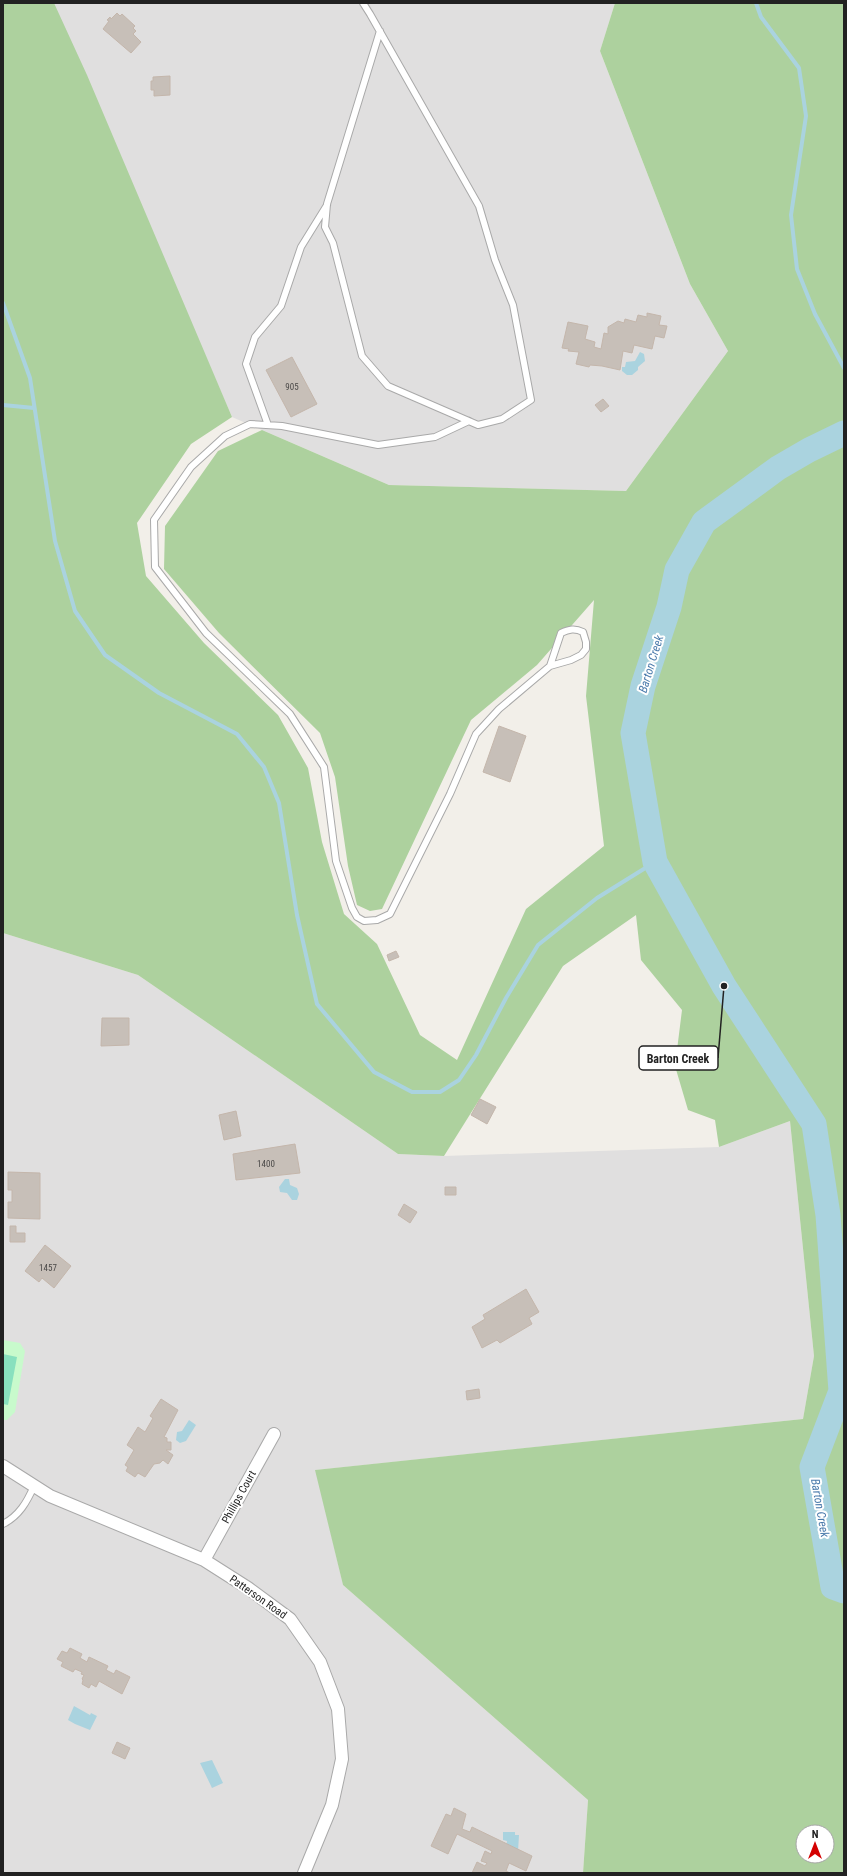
<svg xmlns="http://www.w3.org/2000/svg" width="847" height="1876" font-family="'Roboto Condensed',sans-serif">
	<style>
		.residential { fill: #e0dfdf }
		.forest { fill: #add19e; fill-rule: evenodd }
		.park { fill: #c8facc }
		.pitch { fill: #88e0be }
		.water { fill: #aad3df }
		.lines { fill: none; stroke-linecap: round; stroke-linejoin: round }
		.stream { stroke: #aad3df; stroke-width: 4 }
		.river { stroke: #aad3df; stroke-width: 25 }
		.building { fill: #c7bfb8; stroke: #c4b6ab }
		.service-casing { stroke: #a9a9a9; stroke-width: 8 }
		.minor-casing { stroke: #a9a9a9; stroke-width: 14 }
		.service { stroke: #fff; stroke-width: 6 }
		.minor { stroke: #fff; stroke-width: 12 }
		.labels { text-anchor: middle; dominant-baseline: central; stroke-width: 4; stroke-linejoin: round; paint-order: stroke }
		.number-label { font-size: 9px; fill: #4b4948 }
		.street-label { font-size: 11px; fill: #222; stroke: #fff }
		.water-label { font-size: 12px; font-style: italic; fill: #4a7aab; stroke: #fff }
		.leader { fill: none; stroke: #222; stroke-width: 1.5 }
		.callout-dot { fill: #222; stroke: #fff; stroke-width: 1.5 }
		.callout { fill: #fff; stroke: #222; stroke-width: 1.5 }
		.callout-label { font-size: 12px; text-anchor: middle; font-weight: bold; fill: #222 }
	</style>
	<rect width="100%" height="100%" fill="#f2efe9"/>
	<path class="residential" d="M52 3H615L600 51 690 284 728 351 626 491 389 485 232 417Z
		M3 933 138 975 398 1154 444 1156 719 1147 790 1121 814 1356 803 1419 316 1470 343 1585 588 1800 583 1873H3Z"/>
	<path class="forest" d="M3 3H54L87 75 232 417 191 444 137 523 146 576 204 643 278 715 308 768 322 842 344 914 377 944 420 1035 457 1060 526 909 604 846 586 696 594 600 537 665 471 720 382 909 370 911 357 905 348 866 335 777 320 733 219 633 164 569 165 526 218 451 262 430 389 485 626 491 728 351 690 284 600 51 615 3H844V1873H583L588 1800 343 1585 315 1470 803 1419 814 1356 790 1121 719 1147 715 1120 688 1110 675 1066 682 1010 641 960 636 915 563 966 444 1156 398 1154 138 975 3 933ZM803 1832H827V1856H803Z"/>
	<path class="park" d="M3 1340 20 1343 25 1351 15 1412 7 1420H3Z"/>
	<path class="pitch" d="M3 1354 17 1357 8 1405 3 1404Z"/>
	<path class="water" d="M640 352 644 354 645 361 638 367V370L632 375H627L622 371V367H625L626 362 635 361Z
		M285 1179H289L290 1185 297 1188 299 1194 297 1200H292L287 1193 280 1192 279 1187Z
		M189 1420 196 1425 186 1441 180 1443 176 1440 177 1432 182 1431Z
		M74 1706 90 1715 91 1713 97 1716 90 1730 75 1724 68 1720Z
		M212 1760 223 1783 212 1788 200 1763Z
		M503 1832H515V1835H519L518 1852 506 1847 507 1841 503 1840Z"/>
	<g class="lines">
		<path class="stream" d="M756 3 761 17 799 68 806 116 791 215 797 269 815 314 844 368
			M3 303 30 378 55 541 75 611 105 655 159 693 237 734 264 767 279 803 297 915 317 1004 374 1072 412 1092H440L459 1080 476 1055 506 998 538 945 597 898 655 862
			M3 405 34 408"/>
		<path class="river" d="M844 433 809 450 778 468 704 522 677 570 669 607 643 686 633 733 655 862 724 986 814 1124 828 1215 841 1391 812 1467 833 1587 844 1591"/>
	</g>
	<path class="building" d="M117 13 120 16 122 14 135 26 133 28 136 31 133 34 141 42 131 53 103 29 109 21 107 20 110 17 111 19Z
		M170 76V95L154 96V90H151V81H153V77Z
		M647 313 661 316 659 325 667 326 664 338 655 336 652 349 634 345 632 353 623 351 620 370 602 366 590 365 589 367 576 364 579 352 568 351 569 349 562 348 568 322 588 326 585 339 595 342 594 347 601 349 604 333 608 334V327L618 321 624 323 625 319 636 322 638 315 647 317Z
		M292 357 317 404 291 417 266 370Z
		M603 399 609 406 601 412 595 405Z
		M499 726 526 736 510 782 483 772Z
		M396 951 399 957 389 961 387 955Z
		M102 1018H129V1045L101 1046Z
		M480 1099 496 1107 487 1124 471 1115Z
		M236 1111 241 1136 224 1140 219 1115Z
		M295 1144 300 1173 236 1180 233 1154Z
		M8 1172 40 1173V1219L8 1218V1202H12V1190H8Z
		M445 1187H456V1195H445Z
		M404 1204 417 1212 410 1223 398 1215Z
		M10 1226H16V1233H25V1242H10Z
		M45 1245 71 1266 54 1288 42 1278 39 1282 25 1271Z
		M526 1289 539 1312 529 1318 532 1324 500 1343 497 1340 482 1348 472 1327 485 1319 483 1315Z
		M479 1389 480 1398 467 1400 466 1391Z
		M161 1399 178 1410 164 1437 167 1438V1442H171V1450H166L173 1455 168 1464 163 1460 160 1463 154 1464 145 1477 138 1473 135 1477 126 1471 128 1467 125 1465 134 1450 127 1445 138 1427 145 1432 153 1418 150 1416Z
		M70 1648 82 1654 80 1658 87 1662 89 1657 108 1666 106 1670 114 1674 116 1670 130 1677 122 1694 99 1681 96 1687 91 1684 89 1688 82 1684 83 1680 82 1679 84 1675 81 1674 82 1672 75 1669 73 1672 61 1666 63 1662 57 1659 62 1651 67 1653Z
		M117 1742 130 1748 125 1759 112 1753Z
		M454 1808 466 1814 462 1829 470 1832 472 1827 532 1856 526 1871 509 1863 506 1871 510 1873H472L477 1862 485 1866 487 1863 481 1861 485 1851 491 1854 492 1851 457 1834 448 1854 431 1846 446 1814 451 1816Z"/>
	<g class="lines">
		<defs>
			<path id="service" d="M363 3 370 14 479 206 495 260 513 305 531 400 502 419 478 425 388 386 362 356 333 243 325 227 327 204 380 31
				M469 421 435 437 378 445 282 426 250 424 225 436 191 467 154 520 155 567 206 633 290 714 324 767 336 861 352 908 357 917 364 921 377 920 390 914 450 794 476 734 499 709 550 666 571 660 581 655 586 649V642L583 632C575 628 569 629 561 633L550 666
				M268 425 246 364 255 337 281 306 301 247 327 205
				M3 1524C19 1516 27 1502 34 1486"/>
			<path id="minor" d="M3 1466 50 1496 204 1560 248 1588 290 1619 320 1662 338 1709 342 1759 332 1805 304 1873
				M204 1560 274 1434"/>
		</defs>
		<use href="#service" class="service-casing"/>
		<use href="#minor" class="minor-casing"/>
		<use href="#service" class="service"/>
		<use href="#minor" class="minor"/>
	</g>
	<g class="labels">
		<g class="number-label">
			<text x="292" y="387">905</text>
			<text x="266" y="1164">1400</text>
			<text x="48" y="1268">1457</text>
		</g>
		<g class="street-label">
			<text transform="translate(239 1497) rotate(-61)">Phillips Court</text>
			<text transform="translate(258 1597) rotate(35)">Patterson Road</text>
		</g>
		<g class="water-label">
			<text transform="translate(651 664) rotate(-73)">Barton Creek</text>
			<text transform="translate(820 1508) rotate(80)">Barton Creek</text>
		</g>
	</g>
	<path class="leader" d="M724 986L718 1058"/>
	<circle class="callout-dot" cx="724" cy="986" r="4"/>
	<rect class="callout" x="639" y="1046" width="79" height="24" rx="4"/>
	<g class="callout-label">
		<text x="678" y="1063">Barton Creek</text>
	</g>
	<rect width="847" height="1876" fill="none" stroke="#222222" stroke-width="8"/>
	<g transform="translate(815 1844)"><circle r="19" fill="#ffffff" stroke="#a7a7a7"/>
	<path d="M0-3L7 15L0 10L-7 15Z" fill="#d40000"/>
	<text y="-6" font-size="11" font-weight="bold" text-anchor="middle" fill="#222222">N</text>
	</g>
</svg>
